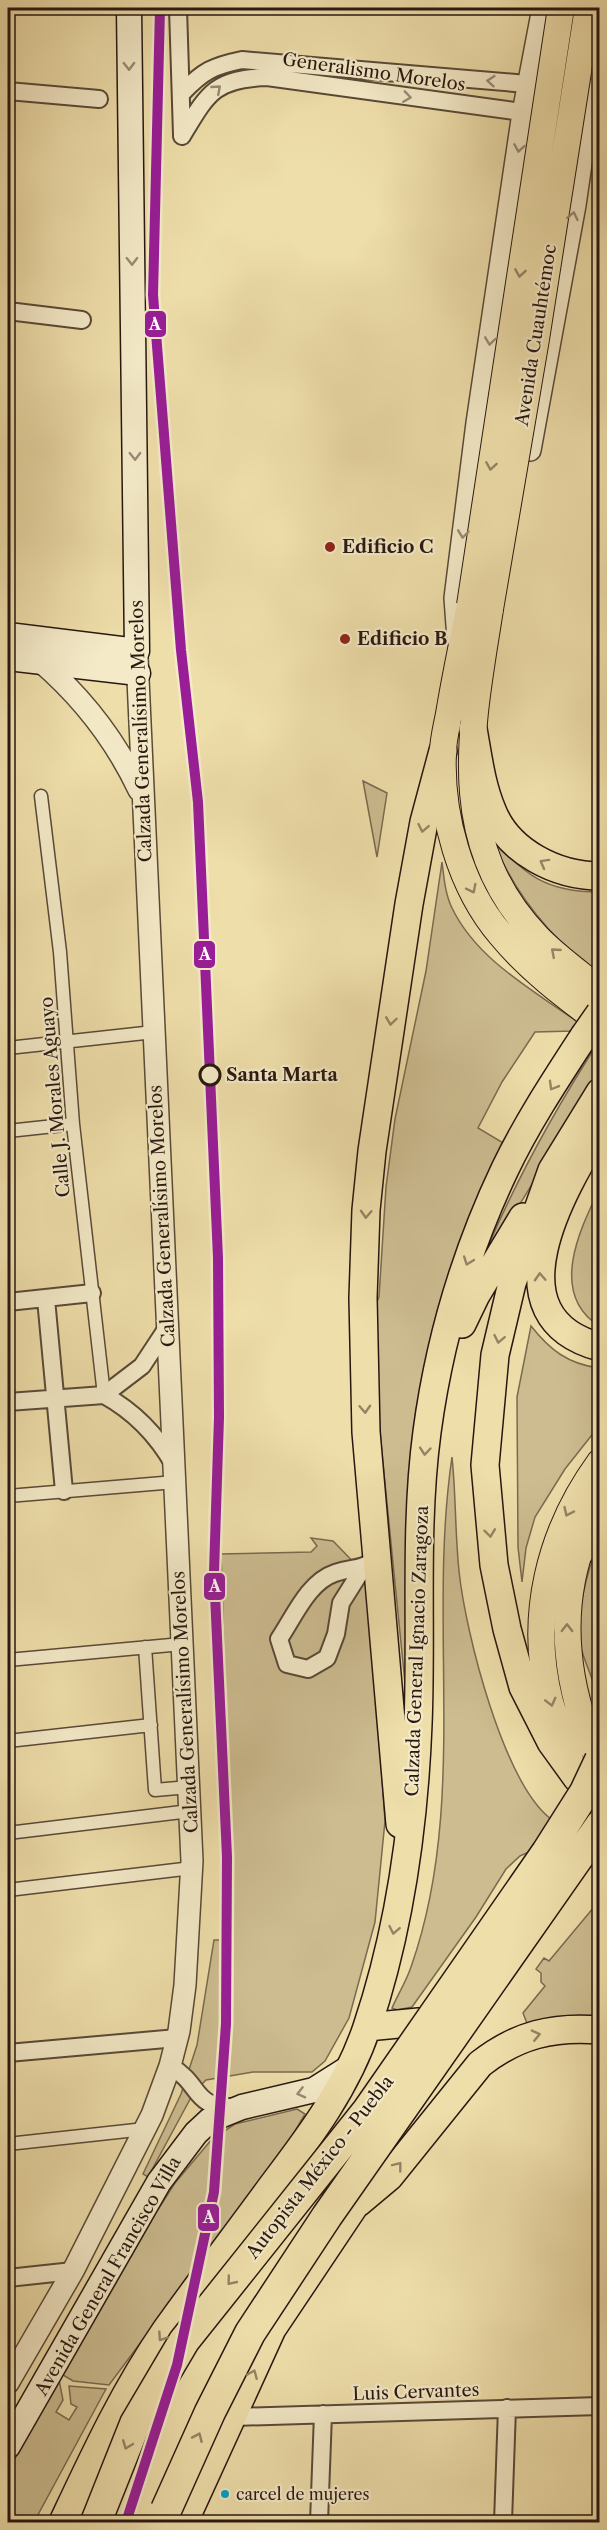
<svg xmlns="http://www.w3.org/2000/svg" width="607" height="2530" font-family="'Libre Caslon Text',serif">
	<style>
		.green { fill: #ccbc90; stroke: #7a6a50; stroke-width: 1.5 }
		.lines { fill: none; stroke-linecap: round; stroke-linejoin: round }
		.pedestrian-casing { stroke: #594937; stroke-width: 15 }
		.minor-casing { stroke: #594937; stroke-width: 20 }
		.tertiary-casing { stroke: #594937; stroke-width: 24 }
		.secondary-casing { stroke: #271711; stroke-width: 27 }
		.primary-casing { stroke: #271711; stroke-width: 28 }
		.trunk-casing { stroke: #271711; stroke-width: 30 }
		.pedestrian { stroke: #f4eac8; stroke-width: 12 }
		.minor { stroke: #f4eac8; stroke-width: 16 }
		.tertiary { stroke: #f4eac8; stroke-width: 21 }
		.secondary { stroke: #f4eac8; stroke-width: 24 }
		.primary { stroke: #eedeaa; stroke-width: 26 }
		.trunk { stroke: #eedeaa; stroke-width: 27 }
		.primary-bridge-casing { stroke: #271711; stroke-width: 28; stroke-linecap: butt }
		.trunk-bridge-casing { stroke: #271711; stroke-width: 30; stroke-linecap: butt }
		.motorway-bridge-casing { stroke: #271711; stroke-width: 33; stroke-linecap: butt }
		.primary-bridge { stroke: #eedeaa; stroke-width: 26 }
		.trunk-bridge { stroke: #eedeaa; stroke-width: 27 }
		.motorway-bridge { stroke: #eedeaa; stroke-width: 30 }
		.metro-1-casing { stroke: #f4eac8; stroke-width: 15 }
		.metro-1 { stroke: #981d97; stroke-width: 10 }
		.oneway { stroke: #988b76 }
		.oneway2 { stroke: #948465 }
		.poi-dot { fill: #8f2418; stroke: #f4eac8; stroke-width: 2 }
		.stop-dot { fill: #f4eac8; stroke: #271711; stroke-width: 3 }
		.bus-dot { fill: #02a2c5; stroke: #f4eac8; stroke-width: 2 }
		.labels { text-anchor: middle; dominant-baseline: central; stroke-width: 4.5; stroke-linejoin: round; paint-order: stroke }
		.bus-label { font-size: 16px; fill: #271711; stroke: #f4eac8; text-anchor: start }
		.street-label { font-size: 18px; fill: #271711; stroke: #f4eac8 }
		.poi-label { font-size: 18px; font-weight: bold; fill: #271711; stroke: #f4eac8; text-anchor: start }
		.stop-label { font-size: 18px; font-weight: bold; fill: #271711; stroke: #f4eac8; text-anchor: start }
		.line-badge { stroke: #f4eac8; stroke-width: 2 }
		.badge-label { font-size: 16px; text-anchor: middle; font-weight: bold; fill: #fff }
	</style>
	<rect width="100%" height="100%" fill="#eedeaa"/>
	<filter id="stains"><feTurbulence type="fractalNoise" baseFrequency=".00333" numOctaves="4"/><feColorMatrix values="0 0 0 0 .2 0 0 0 0 .09 0 0 0 0 .02 0 0 0 .5 -.17"/></filter>
	<radialGradient id="worn" r=".72"><stop offset=".6" stop-color="#630" stop-opacity="0"/><stop offset="1" stop-color="#630" stop-opacity=".3"/></radialGradient>
	<path class="green" d="M363 781 387 793 377 857Z
		M491 837C525 876 547 892 599 892V973C550 939 514 893 491 837Z
		M442 862C444 877 445 894 452 908 477 960 533 990 579 1023L573 1031 535 1032 502 1082 478 1128 505 1144 453 1262 437 1312 416 1410 411 1460 409 1723 378 1413 376 1304 379 1297 386 1187 395 1119 426 971Z
		M599 1041V1075L477 1274C509 1191 551 1116 599 1041Z
		M599 1190 600 1326H599C549 1294 579 1231 599 1190Z
		M531 1326C550 1350 568 1364 599 1368V1426L565 1469 535 1517 526 1548 522 1582 518 1547 517 1397Z
		M452 1457C456 1495 455 1533 459 1571 465 1630 504 1789 555 1822L529 1852 520 1856 506 1869 476 1917 412 2007 397 2010 392 2008C398 1994 406 1982 411 1967 469 1803 427 1626 452 1457Z
		M311 1538 333 1541 368 1577 385 1821 375 1922 349 2018 325 2061 312 2072H253L206 2080 194 2092 148 2177 143 2174 181 2094 197 2045 214 1940H233L221 1554 311 1552 317 1546Z
		M599 1544V1701C595 1683 586 1666 581 1648 574 1621 587 1569 599 1544Z
		M599 1901V2022L528 2026 523 2013 545 1986 541 1982V1973L536 1969 544 1958 549 1961Z
		M297 2109 305 2114 284 2150 109 2385 73 2381 63 2375 157 2211 175 2183 212 2139 235 2124Z
		M59 2380 63 2400 56 2412 69 2420 77 2407 71 2404 69 2386 106 2389 34 2522H8V2471Z"/>
	<g class="lines">
		<defs>
			<path id="pedestrian" d="M41 796 60 952 73 1124 104 1395
				M8 1048 154 1032
				M8 1131 73 1124
				M8 1496 175 1482
				M145 1647 155 1790 189 1787
				M8 1660 182 1644
				M8 1741 151 1725
				M8 1833 190 1811
				M8 1890 192 1868
				M8 2144 145 2129"/>
			<path id="minor" d="M178 8 182 135
				M8 91 99 99
				M183 92C203 71 213 66 242 60L539 85
				M182 136C208 93 214 79 267 77L536 114
				M8 311 82 320
				M46 1299 64 1491
				M8 1302 92 1293
				M104 1395C135 1412 157 1435 174 1465
				M8 1402 104 1395 142 1366 167 1328
				M363 1568 341 1603 336 1634 327 1658 308 1669 287 1664 279 1639C294 1617 308 1582 335 1573 354 1566 358 1572 378 1558
				M8 2053 177 2038
				M170 2066C203 2085 191 2108 235 2107
				M8 2278 73 2271
				M234 2417 600 2406
				M319 2522 323 2414
				M503 2522 507 2408"/>
			<path id="tertiary" d="M530 450 575 205 600 33
				M458 639 455 598 477 423 523 113 543 8
				M40 661C83 698 115 739 139 790
				M8 2383 73 2271 152 2115 170 2066 179 2031 185 1985 192 1861 137 657"/>
			<path id="secondary" d="M8 635 137 651 129 8
				M8 658 138 673
				M8 2446 159 2182 196 2133 210 2120 242 2107 314 2090 352 2066"/>
			<path id="primary" d="M470 605C463 639 456 673 450 708 448 722 443 738 443 752 440 815 460 887 501 935 529 969 565 996 600 1022
				M490 609C472 726 445 841 537 937 555 956 579 973 600 990
				M600 1503C593 1513 589 1525 585 1536 555 1611 566 1692 600 1763
				M571 1763C564 1742 556 1722 550 1702 528 1617 549 1532 600 1462"/>
			<path id="trunk" d="M473 729C478 756 481 784 492 810 508 852 557 876 600 876
				M600 1129C562 1191 488 1317 600 1347
				M462 1324 476 1295 523 1217
				M577 1556 600 1525
				M577 1778 551 1742 523 1687 507 1629 494 1565 485 1465 495 1355 512 1283 552 1170 600 1092
				M400 1824 366 1432 363 1298 366 1210 372 1151 409 904 424 822 443 751
				M556 1857 600 1805
				M367 2027 419 2022
				M358 2203 389 2177 480 2064C517 2035 553 2026 600 2030
				M63 2522C94 2456 124 2391 166 2330 201 2281 237 2234 272 2186 310 2136 347 2087 367 2027 400 1929 414 1827 418 1724 422 1627 414 1529 427 1432 439 1342 466 1251 505 1169 527 1123 556 1079 584 1036
				M184 2522 272 2329 355 2205 373 2164"/>
		</defs>
		<use href="#pedestrian" class="pedestrian-casing"/>
		<use href="#minor" class="minor-casing"/>
		<use href="#tertiary" class="tertiary-casing"/>
		<use href="#secondary" class="secondary-casing"/>
		<use href="#primary" class="primary-casing"/>
		<use href="#trunk" class="trunk-casing"/>
		<use href="#pedestrian" class="pedestrian"/>
		<use href="#minor" class="minor"/>
		<use href="#tertiary" class="tertiary"/>
		<use href="#secondary" class="secondary"/>
		<use href="#primary" class="primary"/>
		<use href="#trunk" class="trunk"/>
		<defs>
			<path id="primary-bridge" d="M470 605 561 8
				M490 609 536 339 588 8"/>
			<path id="trunk-bridge" d="M584 1036 600 1013"/>
			<path id="motorway-bridge" d="M166 2510 210 2412 250 2333 327 2216 600 1826
				M96 2522 135 2424 184 2341 368 2110 547 1852 585 1792 600 1760"/>
		</defs>
		<use href="#primary-bridge" class="primary-bridge-casing"/>
		<use href="#trunk-bridge" class="trunk-bridge-casing"/>
		<use href="#motorway-bridge" class="motorway-bridge-casing"/>
		<use href="#primary-bridge" class="primary-bridge"/>
		<use href="#trunk-bridge" class="trunk-bridge"/>
		<use href="#motorway-bridge" class="motorway-bridge"/>
		<defs>
			<path id="metro-1" d="M126 2522 177 2365 214 2192 226 2024 227 1857 214 1572 219 1417 218 1258 198 802 181 650 153 295 160 8"/>
		</defs>
		<use href="#metro-1" class="metro-1-casing"/>
		<use href="#metro-1" class="metro-1"/>
	</g>
	<defs><path id="oneway-chevron" d="M-2-3.5L2.5 0L-2 3.5" fill="none" stroke-width="1.6" stroke-linecap="round" stroke-linejoin="round" transform="scale(1.5)"/></defs>
	<g class="oneway">
		<use href="#oneway-chevron" transform="translate(129 66) rotate(89)"/>
		<use href="#oneway-chevron" transform="translate(491 81) rotate(-175)"/>
		<use href="#oneway-chevron" transform="translate(217 89) rotate(-41)"/>
		<use href="#oneway-chevron" transform="translate(407 97) rotate(8)"/>
		<use href="#oneway-chevron" transform="translate(519 148) rotate(99)"/>
		<use href="#oneway-chevron" transform="translate(573 216) rotate(-79)"/>
		<use href="#oneway-chevron" transform="translate(132 261) rotate(89)"/>
		<use href="#oneway-chevron" transform="translate(490 341) rotate(98)"/>
		<use href="#oneway-chevron" transform="translate(135 456) rotate(89)"/>
		<use href="#oneway-chevron" transform="translate(463 534) rotate(97)"/>
		<use href="#oneway-chevron" transform="translate(301 2093) rotate(166)"/>
	</g>
	<g class="oneway2">
		<use href="#oneway-chevron" transform="translate(520 273) rotate(99)"/>
		<use href="#oneway-chevron" transform="translate(491 466) rotate(99)"/>
		<use href="#oneway-chevron" transform="translate(423 828) rotate(101)"/>
		<use href="#oneway-chevron" transform="translate(544 863) rotate(-151)"/>
		<use href="#oneway-chevron" transform="translate(472 889) rotate(63)"/>
		<use href="#oneway-chevron" transform="translate(555 952) rotate(-139)"/>
		<use href="#oneway-chevron" transform="translate(391 1021) rotate(98)"/>
		<use href="#oneway-chevron" transform="translate(553 1086) rotate(120)"/>
		<use href="#oneway-chevron" transform="translate(366 1214) rotate(93)"/>
		<use href="#oneway-chevron" transform="translate(468 1261) rotate(110)"/>
		<use href="#oneway-chevron" transform="translate(540 1277) rotate(-93)"/>
		<use href="#oneway-chevron" transform="translate(499 1339) rotate(101)"/>
		<use href="#oneway-chevron" transform="translate(365 1409) rotate(87)"/>
		<use href="#oneway-chevron" transform="translate(425 1451) rotate(95)"/>
		<use href="#oneway-chevron" transform="translate(568 1512) rotate(115)"/>
		<use href="#oneway-chevron" transform="translate(490 1533) rotate(83)"/>
		<use href="#oneway-chevron" transform="translate(567 1628) rotate(-90)"/>
		<use href="#oneway-chevron" transform="translate(551 1702) rotate(76)"/>
		<use href="#oneway-chevron" transform="translate(394 1930) rotate(101)"/>
		<use href="#oneway-chevron" transform="translate(536 2035) rotate(-13)"/>
		<use href="#oneway-chevron" transform="translate(398 2166) rotate(-52)"/>
		<use href="#oneway-chevron" transform="translate(231 2281) rotate(129)"/>
		<use href="#oneway-chevron" transform="translate(162 2337) rotate(124)"/>
		<use href="#oneway-chevron" transform="translate(253 2374) rotate(-67)"/>
		<use href="#oneway-chevron" transform="translate(198 2437) rotate(-66)"/>
		<use href="#oneway-chevron" transform="translate(127 2445) rotate(111)"/>
	</g>
	<g class="poi-dot">
		<circle cx="330" cy="547" r="6"/>
		<circle cx="345" cy="639" r="6"/>
	</g>
	<circle class="stop-dot" cx="210" cy="1075" r="10"/>
	<circle class="bus-dot" cx="225" cy="2494" r="5"/>
	<g class="labels">
		<g class="bus-label">
			<text x="236" y="2494">carcel de mujeres</text>
		</g>
		<g class="street-label">
			<text transform="translate(374 72) rotate(8)">Generalismo Morelos</text>
			<text transform="translate(536 335) rotate(-81)">Avenida Cuauhtémoc</text>
			<text transform="translate(141 731) rotate(-92)">Calzada Generalísimo Morelos</text>
			<text transform="translate(55 1097) rotate(-95)">Calle J. Morales Aguayo</text>
			<text transform="translate(162 1216) rotate(-93)">Calzada Generalísimo Morelos</text>
			<text transform="translate(417 1651) rotate(-88)">Calzada General Ignacio Zaragoza</text>
			<text transform="translate(185 1702) rotate(-93)">Calzada Generalísimo Morelos</text>
			<text transform="translate(320 2167) rotate(-52)">Autopista México - Puebla</text>
			<text transform="translate(108 2276) rotate(-60)">Avenida General Francisco Villa</text>
			<text transform="translate(416 2392) rotate(-2)">Luis Cervantes</text>
		</g>
		<g class="poi-label">
			<text x="342" y="547">Edificio C</text>
			<text x="357" y="639">Edificio B</text>
		</g>
		<g class="stop-label">
			<text x="226" y="1075">Santa Marta</text>
		</g>
	</g>
	<g class="line-badge">
		<rect x="144" y="310" width="23" height="28" rx="6" fill="#981d97"/>
		<rect x="193" y="940" width="23" height="29" rx="6" fill="#981d97"/>
		<rect x="203" y="1572" width="23" height="29" rx="6" fill="#981d97"/>
		<rect x="197" y="2203" width="23" height="29" rx="6" fill="#981d97"/>
	</g>
	<g class="badge-label">
		<text x="155" y="330">A</text>
		<text x="205" y="960">A</text>
		<text x="215" y="1592">A</text>
		<text x="209" y="2223">A</text>
	</g>
	<rect width="607" height="2530" fill="none" stroke="#eedeaa" stroke-width="30"/>
	<rect x="9" y="9" width="589" height="2512" fill="none" stroke="#271711" stroke-width="3"/>
	<rect x="15" y="15" width="577" height="2500" fill="none" stroke="#271711" stroke-width="1.5"/>
	<rect width="100%" height="100%" filter="url(#stains)"/>
	<rect width="100%" height="100%" fill="url(#worn)"/>
</svg>
